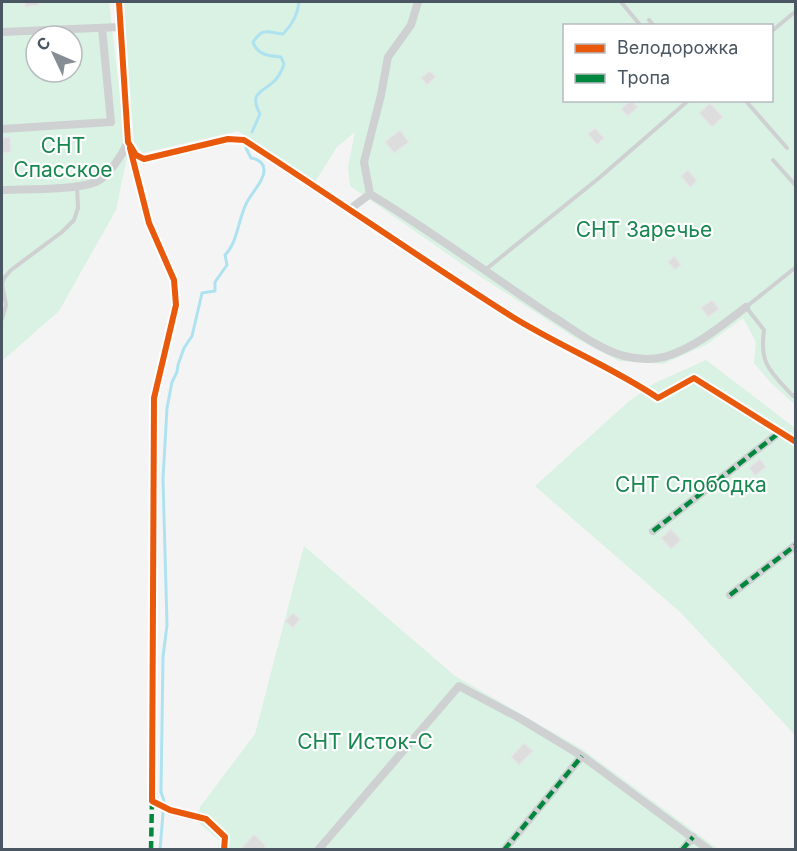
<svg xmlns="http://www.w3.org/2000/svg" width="797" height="851" font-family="Inter,sans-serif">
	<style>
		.green { fill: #d9f2e3; fill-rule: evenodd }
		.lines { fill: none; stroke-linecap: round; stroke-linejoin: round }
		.stream { stroke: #aee2f0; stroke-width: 3 }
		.building { fill: #ddddde; stroke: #e5e6e7; stroke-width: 1.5 }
		.lane { stroke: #ced0d2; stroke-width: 4 }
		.street { stroke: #ced0d2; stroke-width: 8 }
		.quiet { stroke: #00873e; stroke-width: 4.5; stroke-dasharray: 9 4.5; stroke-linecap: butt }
		.cycleway-casing { stroke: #fff; stroke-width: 10 }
		.cycleway { stroke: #e8590c; stroke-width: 6 }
		.labels { text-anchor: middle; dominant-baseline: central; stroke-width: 4.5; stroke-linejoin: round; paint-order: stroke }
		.park-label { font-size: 21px; fill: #17864f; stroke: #fff }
	</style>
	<rect width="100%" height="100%" fill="#f4f4f4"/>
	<path class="green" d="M2 2H109L127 157 116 210 59 311 2 361ZM36 36H72V72H36Z
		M123 2H795V405L771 383 754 363 756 342 743 318 706 345 663 364 619 361 575 338 472 271 350 186 348 167 355 132 337 147 315 182 238 131 142 153 134 142ZM564 26H772V100H564Z
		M706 360 795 428V735L680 612 535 486 628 402 655 383Z
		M304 546 455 676 582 749 718 849H218L219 840 198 822 200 807 255 734Z"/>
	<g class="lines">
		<path class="stream" d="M252 132 260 114C251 97 256 94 271 84 277 80 282 71 284 64L281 57C269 56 257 55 253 42 264 26 268 33 283 34 292 25 298 14 299 2
			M160 850 164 801 161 792 163 657 167 625 163 479 167 408 172 382 177 372 178 365 184 348 192 336 202 293 215 291V282L227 265 225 255C238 242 238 219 247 202 252 192 265 180 264 169 263 162 258 159 251 158L246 148"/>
	</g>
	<path class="building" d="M25 2H39V5L25 7Z
		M430 71 436 77 427 85 421 78Z
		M631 100 638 107 628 116 621 109Z
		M710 103 723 117 712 127 699 113Z
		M595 128 604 138 597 145 588 134Z
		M400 130 409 142 394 153 385 142Z
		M10 137 11 152 2 153V138Z
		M688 170 697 181 690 187 681 176Z
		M674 256 681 265 675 270 668 262Z
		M712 300 719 309 708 317 701 308Z
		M760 459 766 467 755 476 749 468Z
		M671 529 681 540 671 549 661 538Z
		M293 613 300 619 293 628 285 621Z
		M524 743 533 751 519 765 511 757Z
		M254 834 266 846 263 850H240Z"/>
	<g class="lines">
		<path class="lane" d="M621 2 641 26
			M649 20 654 26
			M772 31 796 11
			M745 100 787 148
			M773 160 796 186
			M796 267 746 307 764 330C759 365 771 372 793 396L796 394
			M485 270 599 178 689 100
			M2 319 6 305 2 284 4 278 11 270 62 232 74 220 78 208 77 187"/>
		<path class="street" d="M119 2 128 142 136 155 144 159 228 139 244 140C334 198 421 259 511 316 559 346 612 367 658 398L694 378 796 442
			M2 32 120 27
			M2 129 111 122 102 28
			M131 149 149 223 174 280 176 305 154 398 152 801 170 810 206 819 225 837 224 850
			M2 190C25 189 76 190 96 182 109 176 122 155 128 142
			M370 194 364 162 381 95 388 57 411 25 418 2
			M350 209 370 194C433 232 491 276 552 316 573 329 600 350 624 356 636 359 652 360 664 357 695 348 721 326 746 307
			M653 531 780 432
			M730 595 796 545
			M318 850 459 686 521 719 582 756 709 850
			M504 850 582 756
			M682 850 693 837"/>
		<path class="quiet" d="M653 531 780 432
			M730 595 796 545
			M151 850 152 801
			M504 850 582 756
			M682 850 693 837"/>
		<defs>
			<path id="cycleway" d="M119 2 128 142 136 155 144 159 228 139 244 140C334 198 421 259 511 316 559 346 612 367 658 398L694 378 796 442
				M130 148 149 223 174 280 176 305 154 398 152 801 170 810 206 819 225 837 224 850"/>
		</defs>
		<use href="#cycleway" class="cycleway-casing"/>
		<use href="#cycleway" class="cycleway"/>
	</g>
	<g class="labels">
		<g class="park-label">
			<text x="63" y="145">СНТ<tspan x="63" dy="24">Спасское</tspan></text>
			<text x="644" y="229">СНТ Заречье</text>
			<text x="691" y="484">СНТ Слободка</text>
			<text x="365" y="741">СНТ Исток-С</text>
		</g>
	</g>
	<rect width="797" height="851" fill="none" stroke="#4a5661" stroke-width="6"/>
	<rect x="563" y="24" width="210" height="78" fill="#ffffff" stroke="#b7bbc0" stroke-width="1.5"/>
	<rect x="575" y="44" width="30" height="9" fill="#e8590c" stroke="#b7bbc0" stroke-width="1.5"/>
	<text x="617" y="54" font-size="18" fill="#4a5661">Велодорожка</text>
	<rect x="575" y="74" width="30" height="9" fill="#00873e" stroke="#b7bbc0" stroke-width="1.5"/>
	<text x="617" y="84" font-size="18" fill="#4a5661">Тропа</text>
	<g transform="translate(54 54) rotate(314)"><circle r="28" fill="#ffffff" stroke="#b7bbc0" stroke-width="1.5"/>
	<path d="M0-4.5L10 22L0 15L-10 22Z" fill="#868d94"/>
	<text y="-9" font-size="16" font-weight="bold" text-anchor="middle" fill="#4a5661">С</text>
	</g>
</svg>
